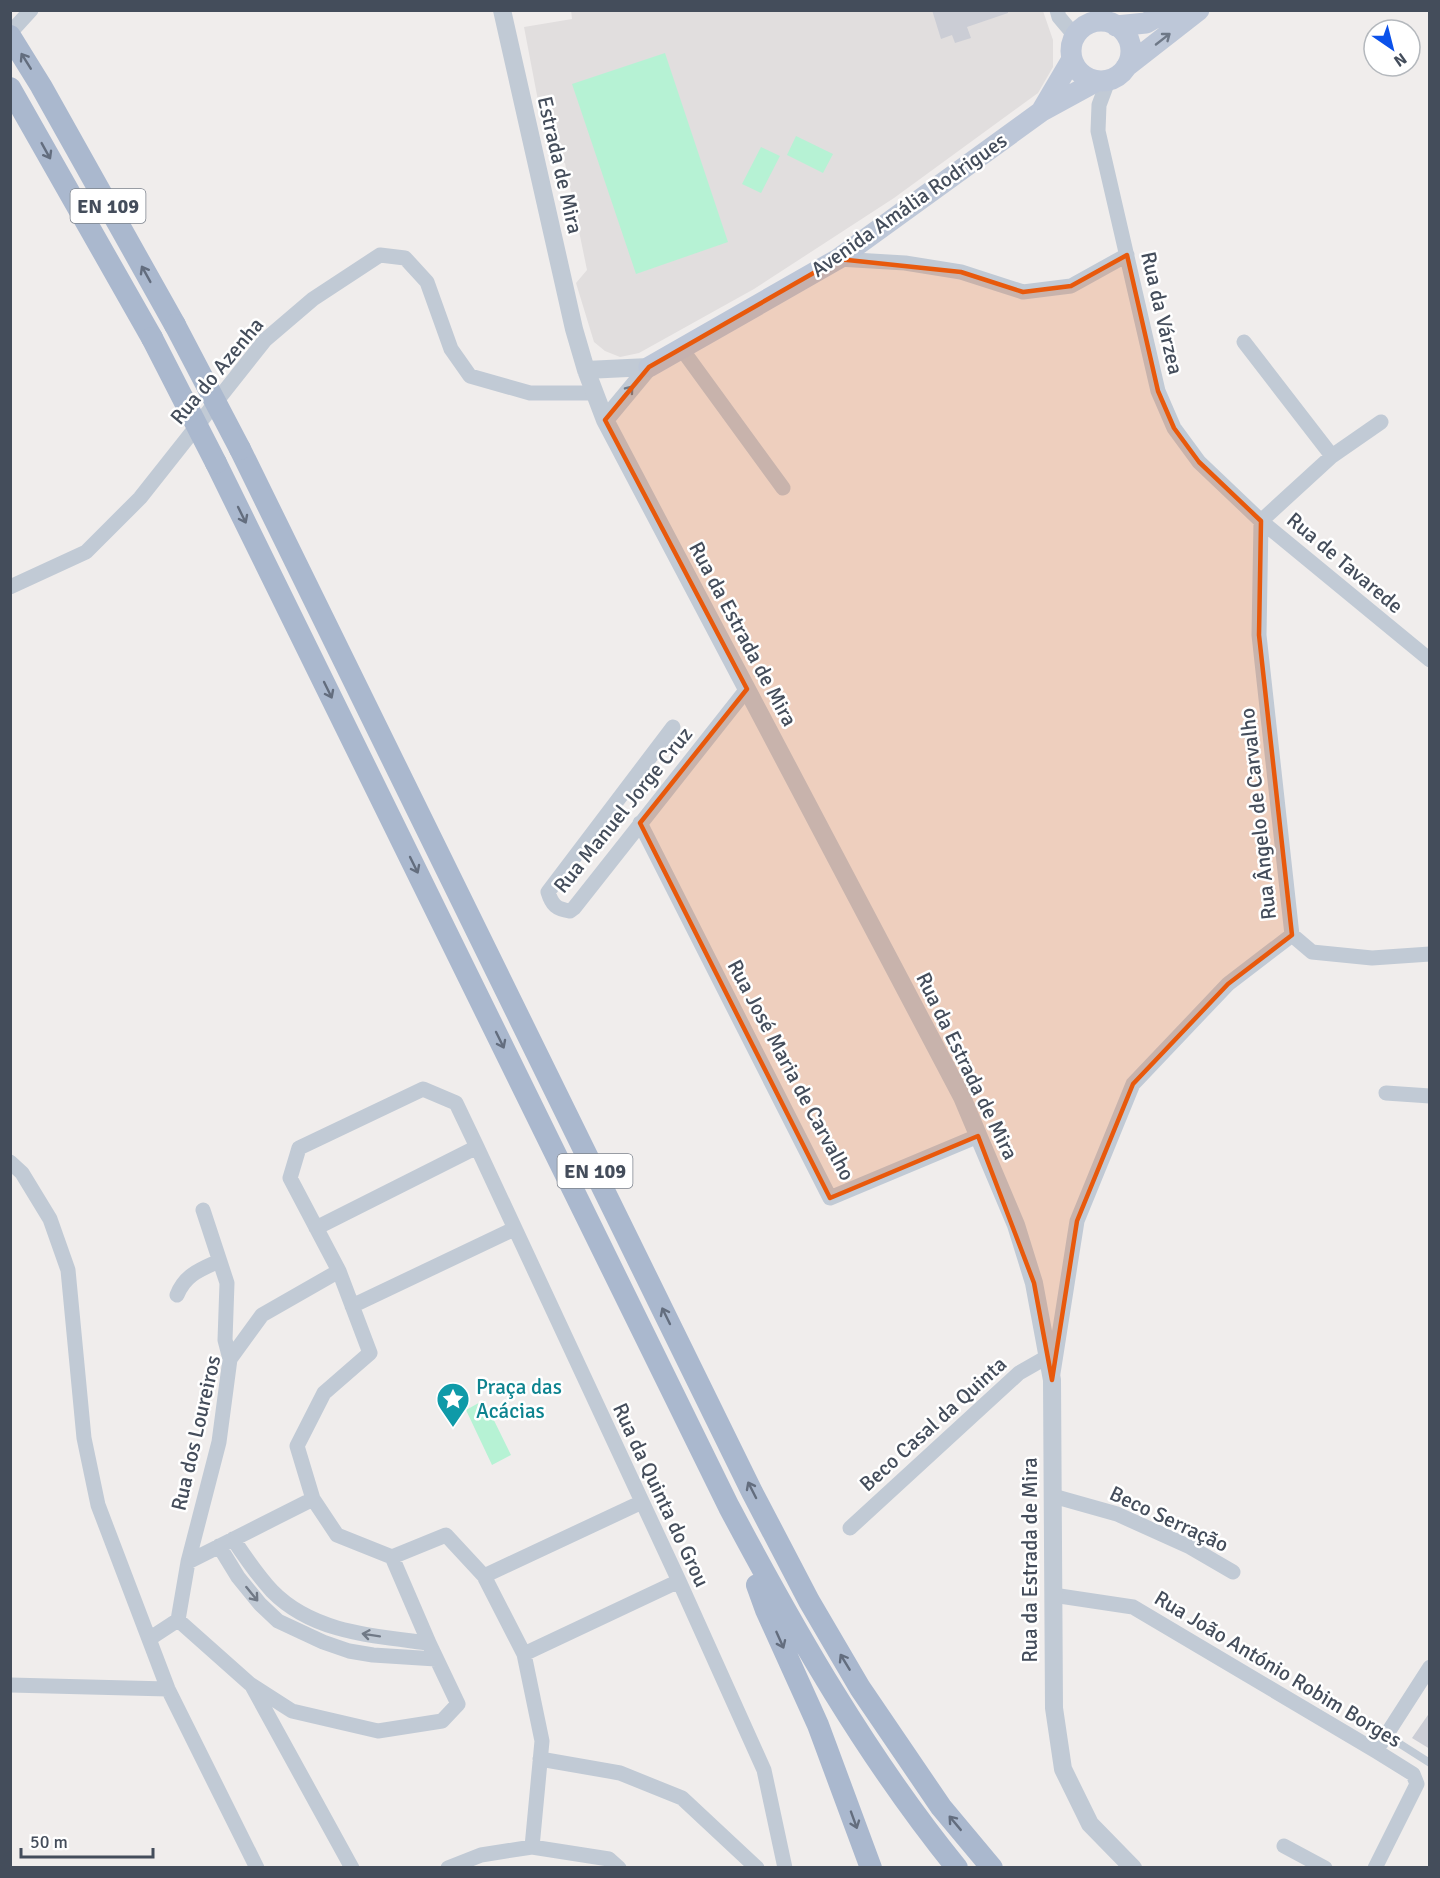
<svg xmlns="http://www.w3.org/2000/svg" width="1440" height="1878" font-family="Signika,sans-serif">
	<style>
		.education { fill: #e1dede }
		.green { fill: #b6f2d4 }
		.building { fill: #cbcdd5 }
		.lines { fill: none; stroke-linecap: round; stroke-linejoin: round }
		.service { stroke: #c1cad5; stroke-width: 8 }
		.minor { stroke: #c1cad5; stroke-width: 15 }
		.tertiary { stroke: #c1cad5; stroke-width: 18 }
		.secondary { stroke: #bdc7d8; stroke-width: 21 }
		.primary { stroke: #aab8ce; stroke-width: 22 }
		.primary-bridge { stroke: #aab8ce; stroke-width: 22 }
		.oneway { stroke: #6e7887 }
		.oneway2 { stroke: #636d7e }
		.oneway3 { stroke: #707986 }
		.marked { fill: #e8590c; fill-opacity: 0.2; stroke: #e8590c; stroke-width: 4.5; stroke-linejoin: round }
		.labels { text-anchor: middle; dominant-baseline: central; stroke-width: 5; stroke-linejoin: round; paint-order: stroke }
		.shield { fill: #fff; stroke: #7c828c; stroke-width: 1.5 }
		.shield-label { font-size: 20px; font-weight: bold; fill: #444d5b }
		.street-label { font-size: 21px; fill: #444d5b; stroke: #fff }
		.culture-label { font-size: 21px; fill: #0d838f; stroke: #fff; text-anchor: start }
	</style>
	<rect width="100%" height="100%" fill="#f0edec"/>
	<path class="education" d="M571 10 1043 11 1053 40V67L1038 93 894 198 754 289 639 353 620 357 605 351 594 342 576 283 587 270 565 163 548 153 524 27 572 19Z"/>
	<path class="green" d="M665 53 728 242 636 274 572 84Z
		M796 136 833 154 823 173 787 155Z
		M761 147 780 156 761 193 742 184Z
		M484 1400 511 1455 492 1465 466 1410Z"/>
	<path class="building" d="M932 10H1008V13L967 27 971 38 955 43 952 35 941 39Z
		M1430 1712V1749L1412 1738Z"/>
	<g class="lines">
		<path class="service" d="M1386 1735 1430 1763"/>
		<path class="minor" d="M1057 10 1059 17 1075 36
			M10 33 31 10
			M1108 81 1099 105 1098 131 1158 391 1174 428 1199 462 1261 521 1430 660
			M838 259 905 263 961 272 1023 292 1071 286 1127 255
			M1244 342 1332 456
			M681 348 783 488
			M1261 521 1332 456 1381 422
			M10 587 86 552 140 498 265 340 313 299 380 255 405 258 427 282 451 349 470 376 530 393H594
			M673 727 548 892C552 905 556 909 570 911L574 908 747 689
			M640 823 830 1198 978 1136
			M1292 935 1312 952 1372 958 1430 954
			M1386 1093 1430 1096
			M10 1162 22 1173 50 1219 68 1270 84 1438 98 1505 168 1689 257 1868
			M203 1210 227 1283 225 1340 230 1359
			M316 1228 477 1147
			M177 1295C185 1275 199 1270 219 1261
			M352 1306 514 1229
			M1053 1373 1077 1221 1133 1084 1228 984 1292 935 1259 635 1261 521
			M1053 1496 1117 1514 1190 1547 1233 1572
			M850 1528 1019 1373 1047 1357
			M233 1539C245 1557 257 1575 272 1591 313 1633 374 1636 429 1643
			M219 1546 238 1577 260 1604 278 1621 323 1642 349 1651 373 1655 436 1659
			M188 1562 313 1499
			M484 1576 642 1502
			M1053 1595 1133 1607 1376 1751 1413 1774 1417 1784 1375 1868
			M178 1620 188 1562 219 1442 230 1359 262 1315 339 1271
			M149 1639 178 1620 250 1684 292 1711 378 1731 442 1721 458 1704 429 1643 392 1557
			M524 1654 679 1581
			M10 1685 168 1689
			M252 1686 352 1868
			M1376 1751 1430 1667
			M540 1759 620 1773 682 1798 757 1868
			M1284 1846 1325 1868
			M532 1847 542 1741 524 1654 484 1576 446 1535 392 1557 337 1535 313 1499 297 1446 324 1393 370 1353 339 1271 290 1178 299 1148 423 1089 456 1103 477 1147 679 1581 764 1770 785 1868
			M448 1868 481 1855 532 1847 609 1859 619 1868"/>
		<path class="tertiary" d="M502 10 574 329 586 370 605 420 962 1097 1016 1225 1034 1283 1052 1380 1054 1708 1063 1769 1090 1824 1133 1868
			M586 370 649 367
			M605 420 649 367"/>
		<path class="secondary" d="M1071 51a30 30 0 1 1 60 0a30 30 0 1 1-60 0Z
			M1116 26 1146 23 1169 10
			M1126 67 1199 10
			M1042 110 1072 59
			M649 367 838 259 1042 111 1097 81"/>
		<path class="primary" d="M10 36 41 86 175 325
			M10 88 152 338
			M240 449 752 1492 809 1601 860 1688 941 1807 992 1868
			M216 463 729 1507C796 1633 867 1757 957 1868
			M757 1585 766 1610 818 1725 871 1868"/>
		<path class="primary-bridge" d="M175 325 240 449
			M152 338 216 463"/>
	</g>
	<defs><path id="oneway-shaft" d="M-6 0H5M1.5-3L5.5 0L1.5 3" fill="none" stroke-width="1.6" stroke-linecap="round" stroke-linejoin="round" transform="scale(1.5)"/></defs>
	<use class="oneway" href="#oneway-shaft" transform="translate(1163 39) rotate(-38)"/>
	<g class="oneway2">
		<use href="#oneway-shaft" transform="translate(26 61) rotate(-122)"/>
		<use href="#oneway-shaft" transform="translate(46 151) rotate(61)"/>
		<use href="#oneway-shaft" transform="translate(146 274) rotate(-119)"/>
		<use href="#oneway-shaft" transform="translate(242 515) rotate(64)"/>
		<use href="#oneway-shaft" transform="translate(328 690) rotate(64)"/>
		<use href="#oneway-shaft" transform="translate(414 865) rotate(64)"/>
		<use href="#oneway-shaft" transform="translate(500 1040) rotate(64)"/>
		<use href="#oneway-shaft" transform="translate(666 1316) rotate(-116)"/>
		<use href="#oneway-shaft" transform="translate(752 1490) rotate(-117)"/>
		<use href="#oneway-shaft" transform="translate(780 1640) rotate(66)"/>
		<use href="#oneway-shaft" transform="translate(845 1662) rotate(-121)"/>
		<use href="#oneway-shaft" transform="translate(854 1820) rotate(70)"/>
		<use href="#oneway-shaft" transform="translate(955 1823) rotate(-130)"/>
	</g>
	<g class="oneway3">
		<use href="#oneway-shaft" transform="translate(627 393) rotate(-51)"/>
		<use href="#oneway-shaft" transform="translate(252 1594) rotate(51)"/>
		<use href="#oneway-shaft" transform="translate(371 1635) rotate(-171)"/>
	</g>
	<path class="marked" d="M1127 255 1158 391 1174 428 1199 462 1261 521 1259 635 1292 935 1228 984 1133 1084 1077 1221 1052 1380 1034 1283 978 1136 830 1198 640 823 747 689 605 420 649 367 838 259 961 272 1023 292 1071 286Z"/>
	<defs>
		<symbol id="sight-pin" viewBox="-11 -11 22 30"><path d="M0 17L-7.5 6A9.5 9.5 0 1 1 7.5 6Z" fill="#0f9aa8" stroke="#fff"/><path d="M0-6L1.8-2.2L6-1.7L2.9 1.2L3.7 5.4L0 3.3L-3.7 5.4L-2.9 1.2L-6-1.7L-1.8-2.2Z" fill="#fff"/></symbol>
	</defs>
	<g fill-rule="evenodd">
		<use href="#sight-pin" x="434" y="1380" width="38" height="52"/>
	</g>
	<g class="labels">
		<g class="shield">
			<rect x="70.5" y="189" width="75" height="34" rx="4.5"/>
			<rect x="557.5" y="1154" width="75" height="34" rx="4.5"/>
		</g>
		<g class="shield-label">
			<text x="108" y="206">EN 109</text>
			<text x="595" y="1171">EN 109</text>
		</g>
		<g class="street-label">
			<text transform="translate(560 165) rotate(77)">Estrada de Mira</text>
			<text transform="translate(909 205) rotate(-35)">Avenida Amália Rodrigues</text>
			<text transform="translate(1162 313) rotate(77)">Rua da Várzea</text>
			<text transform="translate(217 371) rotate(-50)">Rua do Azenha</text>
			<text transform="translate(1345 563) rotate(40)">Rua de Tavarede</text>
			<text transform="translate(743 634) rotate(62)">Rua da Estrada de Mira</text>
			<text transform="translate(623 810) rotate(-51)">Rua Manuel Jorge Cruz</text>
			<text transform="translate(1258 814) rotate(-96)">Rua Ângelo de Carvalho</text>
			<text transform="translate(967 1066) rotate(64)">Rua da Estrada de Mira</text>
			<text transform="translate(791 1070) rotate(62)">Rua José Maria de Carvalho</text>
			<text transform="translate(933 1424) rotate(-42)">Beco Casal da Quinta</text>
			<text transform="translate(196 1433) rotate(-77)">Rua dos Loureiros</text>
			<text transform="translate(661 1495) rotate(65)">Rua da Quinta do Grou</text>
			<text transform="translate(1169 1519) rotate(25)">Beco Serração</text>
			<text transform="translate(1030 1560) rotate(-90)">Rua da Estrada de Mira</text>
			<text transform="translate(1278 1669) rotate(31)">Rua João António Robim Borges</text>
		</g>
		<g class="culture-label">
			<text x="476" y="1387">Praça das<tspan x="476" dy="24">Acácias</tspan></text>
		</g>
	</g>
	<rect width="1440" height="1878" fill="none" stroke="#444d5b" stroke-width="24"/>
	<g transform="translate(1392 48) rotate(145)"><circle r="28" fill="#ffffff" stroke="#b4b8bd" stroke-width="1.5"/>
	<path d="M0-4.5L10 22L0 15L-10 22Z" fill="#0b51ea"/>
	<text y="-9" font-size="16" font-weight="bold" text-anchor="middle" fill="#444d5b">N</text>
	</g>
	<path d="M21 1848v9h132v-9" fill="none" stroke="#444d5b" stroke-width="3"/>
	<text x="30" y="1848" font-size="18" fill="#444d5b" stroke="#ffffff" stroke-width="4.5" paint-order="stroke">50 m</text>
</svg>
